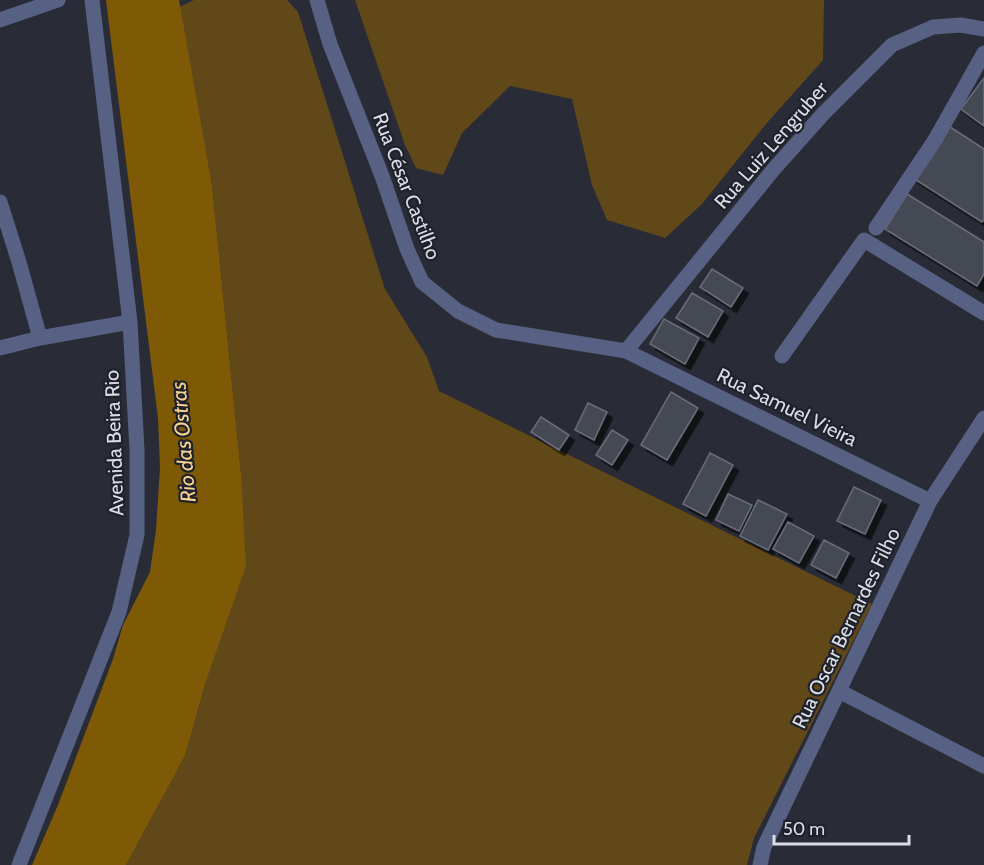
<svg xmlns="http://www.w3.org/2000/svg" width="984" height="865" font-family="Cabin,sans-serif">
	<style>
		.green { fill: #604819 }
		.water { fill: #7e5a07 }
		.building { fill: #454953; stroke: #6a6d79; stroke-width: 1.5; filter: url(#shadow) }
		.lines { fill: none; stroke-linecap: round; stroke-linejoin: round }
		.minor { stroke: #576183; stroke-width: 15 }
		.labels { text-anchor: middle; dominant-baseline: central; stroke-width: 4.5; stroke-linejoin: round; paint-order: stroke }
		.street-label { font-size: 20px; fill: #dadde3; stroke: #1f222c }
		.water-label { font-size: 21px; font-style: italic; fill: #f7d291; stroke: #1f222c }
	</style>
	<defs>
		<filter id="shadow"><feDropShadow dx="5.5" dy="5.5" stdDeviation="0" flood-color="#0009"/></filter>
	</defs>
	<rect width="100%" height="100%" fill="#292c36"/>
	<path class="green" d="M194 0H287L298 12 385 289 427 357 439 391 872 604 754 838 747 865H126L185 756 206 681 241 473 212 185 179 7Z
		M355 0H824L823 60 766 124 702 204 665 238 607 220 592 185 572 99 510 86 462 133 443 175 416 168 405 145Z"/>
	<path class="water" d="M106 0H179L212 185 241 473 246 566 206 681 185 756 126 865H32L58 805 84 736 113 659 123 625 150 572 156 530 160 468 158 418Z"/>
	<path class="building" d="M984 78V126L961 109Z
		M947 125 984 149V219L982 222 913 178Z
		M907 194 984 242V274L977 286 885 229Z
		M712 269 743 288 731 307 700 287Z
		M692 293 723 311 708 337 676 318Z
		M664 319 699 338 685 364 650 344Z
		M671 392 698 408 667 460 641 445Z
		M588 403 607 412 594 440 575 430Z
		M541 417 569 435 559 450 531 432Z
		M612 430 628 440 612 465 596 455Z
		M710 453 733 465 706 516 683 504Z
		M854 487 881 500 865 534 837 521Z
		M728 494 752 505 739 531 716 520Z
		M758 500 787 514 768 550 740 536Z
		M788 522 814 536 799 563 773 549Z
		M824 540 849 553 836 578 811 565Z"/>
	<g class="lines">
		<path class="minor" d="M317 0 330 44 382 176 407 249 422 282 458 311 496 330 626 351 930 501
			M0 20 58 0
			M0 202 19 262 40 338
			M876 228 935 140 984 53
			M0 348 40 338 130 322
			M626 351 773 170 823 114 892 45 933 27 961 25 984 29
			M782 356 864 240 984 313
			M839 691 984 766
			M19 865 119 612 137 535V450L130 322 92 0
			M760 865 764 847 930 501 984 418"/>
	</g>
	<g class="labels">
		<g class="street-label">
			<text transform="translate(771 145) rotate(-49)">Rua Luiz Lengruber</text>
			<text transform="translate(407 186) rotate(69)">Rua César Castilho</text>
			<text transform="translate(787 407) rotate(26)">Rua Samuel Vieira</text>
			<text transform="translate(114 443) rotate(-92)">Avenida Beira Rio</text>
			<text transform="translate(846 628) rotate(-64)">Rua Oscar Bernardes Filho</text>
		</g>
		<g class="water-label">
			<text transform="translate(183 442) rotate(-95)">Rio das Ostras</text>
		</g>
	</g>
	<path d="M774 835v9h135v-9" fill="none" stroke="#dadde3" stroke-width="3"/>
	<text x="783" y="835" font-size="18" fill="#dadde3" stroke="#1f222c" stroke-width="4.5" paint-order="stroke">50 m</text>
</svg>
